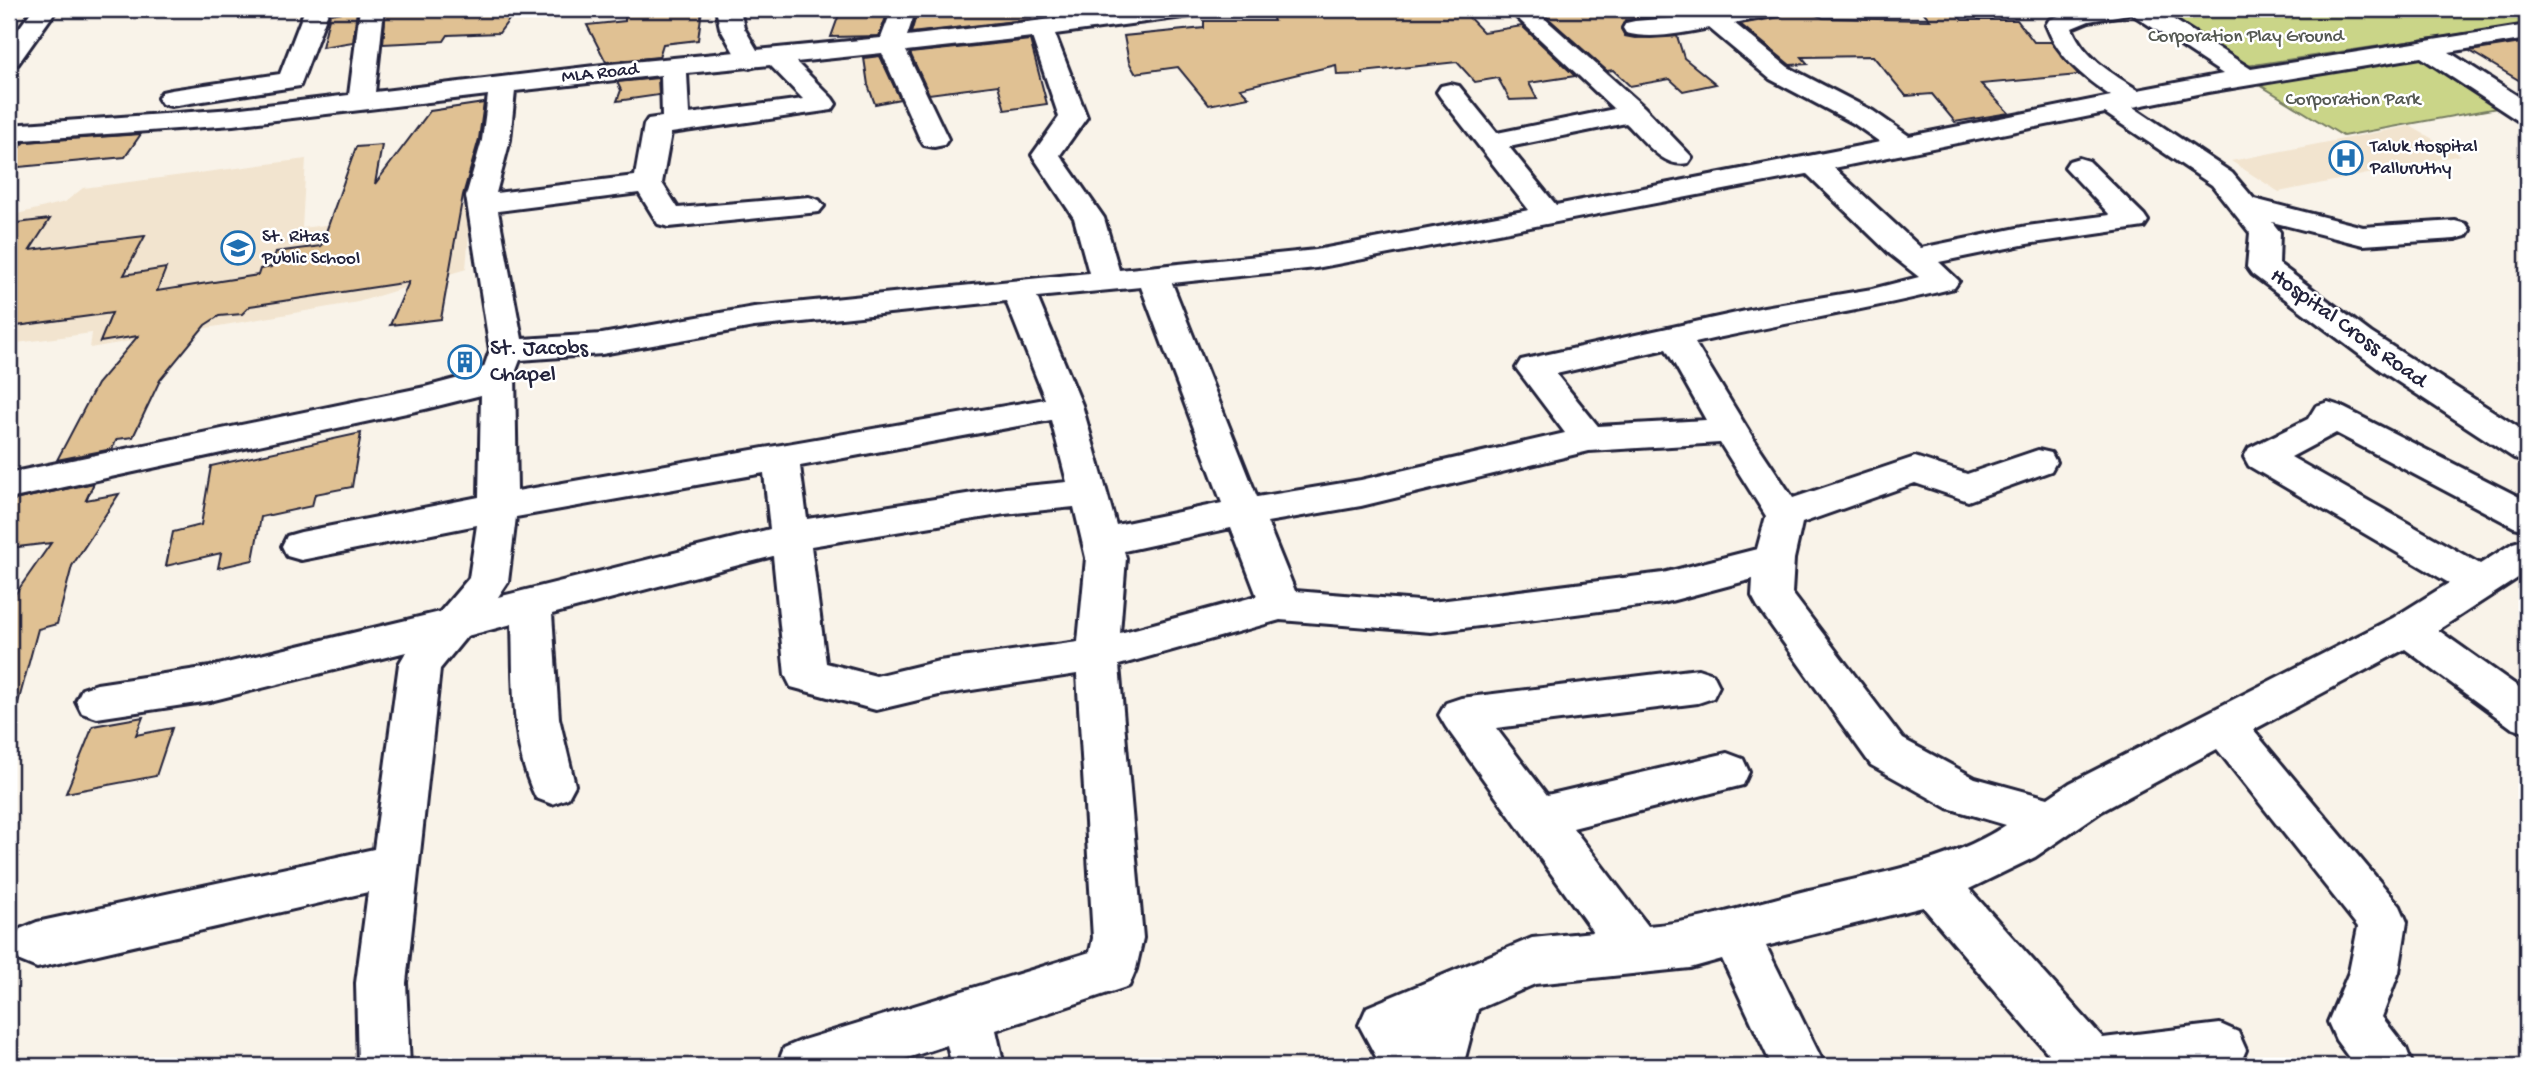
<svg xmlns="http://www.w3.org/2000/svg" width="2536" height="1075" font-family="'Gochi Hand',sans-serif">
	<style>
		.built { fill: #f2e4cf }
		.green { fill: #cad588; stroke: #767c62; stroke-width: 2 }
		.building { fill: #e0c193; stroke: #22223b; stroke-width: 2 }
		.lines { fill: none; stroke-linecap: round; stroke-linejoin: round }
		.minor-casing { stroke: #22223b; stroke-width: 6 }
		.major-casing { stroke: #22223b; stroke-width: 6 }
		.minor { fill: #fff; fill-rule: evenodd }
		.major { fill: #fff; fill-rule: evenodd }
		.labels { text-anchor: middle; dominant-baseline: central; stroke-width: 5; stroke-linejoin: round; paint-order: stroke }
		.far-park-label { font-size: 19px; fill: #545852; stroke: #fff }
		.far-street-label { font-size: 19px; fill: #22223b; stroke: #fff }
		.far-poi-label { font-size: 19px; fill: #22223b; stroke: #fff; text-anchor: start }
		.street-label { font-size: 23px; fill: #22223b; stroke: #fff }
		.poi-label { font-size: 23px; fill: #22223b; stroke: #fff; text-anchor: start }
	</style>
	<rect width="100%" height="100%" fill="#f9f3e9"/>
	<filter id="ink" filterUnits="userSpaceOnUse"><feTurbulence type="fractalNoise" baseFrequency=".0143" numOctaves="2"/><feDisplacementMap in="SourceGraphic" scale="14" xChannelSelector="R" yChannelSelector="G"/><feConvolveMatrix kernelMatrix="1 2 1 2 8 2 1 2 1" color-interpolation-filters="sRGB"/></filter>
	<g filter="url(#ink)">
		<path class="built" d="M2410 126 2461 155 2279 192 2231 161Z
			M306 159 302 228 471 206 466 269 358 302 90 348 92 333 9 344V216L65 202 83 188Z"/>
		<path class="green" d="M2150 9H2527V24L2240 67Z
			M2435 54 2514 105 2343 136 2255 82Z"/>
		<path class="building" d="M386 9H517L499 33 448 35 444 41 383 44Z
			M657 9H702L698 40 663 44 659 57 606 62 587 25 625 21V13Z
			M841 9H889L879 36 831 37Z
			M918 9H928L925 17 1039 9 1042 18 911 33Z
			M1290 9H1461L1483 32 1522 26 1575 76 1529 83 1537 99 1510 100 1498 78 1475 82 1457 62 1362 72 1363 74 1337 75 1336 65 1240 88 1249 97 1209 105 1178 67 1135 73 1129 62 1124 36 1204 28V21H1274L1270 11Z
			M1538 9H1667L1670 15 1625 20 1621 29 1625 36 1635 38 1677 36 1684 58 1716 84 1683 91 1670 79 1630 86 1613 70 1607 71Z
			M1789 9H1803L1823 18 1930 20 1921 9H1952L1962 20H2017L2034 42H2051L2079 75 1981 84 2009 113 1955 122 1932 94 1906 96 1873 56 1802 57 1808 64 1790 65 1740 24 1780 17Z
			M357 10 353 42 322 47 330 14Z
			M1030 40 1047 104 1005 110 998 85 929 94 910 53Z
			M2527 42V85L2470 51 2515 44Z
			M880 56 900 99 875 104 868 85 864 58Z
			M658 78 659 95 617 101 621 90 617 82Z
			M484 103 479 139 463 195 441 319 390 325 409 282 250 306 242 314 219 316 205 325 160 380 133 437 117 439 112 449 57 460 97 384 138 336 100 342 112 313 9 327V224L50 219 30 250 145 236 124 275 166 268 157 291 258 275 260 269 271 267 276 252 321 246 356 147 382 145 375 184 430 111Z
			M141 134 125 157 9 168V157L25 142Z
			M361 433 352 487 315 494 312 506 261 517 253 560 218 568 221 553 166 566 173 532 201 525 211 466Z
			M94 483 86 500 119 494 72 566 57 624 38 629 17 707 9 706V603L51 543 9 548V501Z
			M143 717 136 735 172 728 156 776 66 793 93 726Z"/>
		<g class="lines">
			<defs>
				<path id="minor" d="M33 9H57L18 64 9 67V42Z
					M305 9H329L300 86 171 106 162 104 158 98 162 92 171 90 280 74Z
					M360 9H384L375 92 611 64 881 38 892 9H916L907 36 1138 9H1203L1200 14 1191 16 1055 34 1087 117 1060 155 1104 218 1119 270 1316 250 1529 210 1441 98 1437 92 1441 86 1450 84 1459 86 1497 133 1614 109 1508 9H1534L1644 107 1692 157 1688 163C1663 169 1643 139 1626 123L1509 147 1556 205 1880 142 1853 123 1770 79 1709 28C1684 33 1651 40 1626 33L1623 28 1626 23 1635 21 1695 16 1689 9H1716L1719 12 1734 9H1782L1779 14 1734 23 1788 67 1873 111 1909 136 2111 96C2083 77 2058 57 2046 25L2049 20 2076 9H2157L2251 69 2527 25V39L2449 52 2527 102V122L2517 120 2421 57 2208 92 2133 107 2232 173 2254 199 2363 227 2455 221 2466 224 2470 230 2466 236 2455 239 2363 245 2272 222 2280 232 2279 264 2371 333 2527 433V461L2514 458 2380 370 2252 274 2247 267 2250 233 2212 185 2105 113 1834 168 1921 248 2027 226 2110 215 2065 167 2069 161 2079 158 2089 161 2144 215 2148 221 2144 227 2027 244 1939 262 1959 281 1954 288C1868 310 1781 323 1695 343L1753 438 1793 498 1915 457 1967 474 2038 450 2051 453 2056 462 2051 471 1968 501 1915 483 1802 523 1794 559 1792 593 1903 739 1975 778 2048 798 2070 783 2393 618 2449 583 2249 466 2244 457 2249 448 2308 419 2316 406 2328 402 2340 406 2527 501V530L2514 527 2336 433 2291 457 2480 564 2513 543 2527 539V572L2438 630 2527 693V733L2512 728 2405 649 2253 730 2400 906 2407 922 2399 972 2382 1017 2406 1048 2413 1066H2355L2336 1040 2328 1022 2349 972 2358 927 2217 749 2102 811 2035 857 1969 889 2103 1038 2220 1024 2238 1032 2246 1050 2239 1066H2059L1923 907 1766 946 1825 1066H1772L1722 959 1690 968 1535 984 1478 1009 1463 1066H1381L1359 1025 1367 1007 1532 938 1593 932 1446 727 1439 715 1446 703 1461 698 1698 669 1713 674 1719 686 1713 698 1698 703 1496 728 1547 795 1727 753 1743 759 1749 772 1743 785 1573 828 1648 926C1705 921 1754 903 1809 890 1876 873 1947 864 2006 825L1948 808 1871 765 1758 607 1752 596 1753 579 1663 603 1431 632 1280 620 1119 665 1143 938 1136 969 1129 986 996 1030 1004 1066H952L947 1045 883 1066H777L784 1048 803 1040 1090 952 1093 938 1077 674 939 695 876 710 791 687 785 675 773 556 552 614 559 718 575 785 568 798 552 804 536 798C510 746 514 681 512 624L467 636 440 669 406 983 410 1066H358L356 983 368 892 37 968 20 961 12 945 20 929 37 922 374 849 399 664 406 652 210 701 97 718 82 713 76 701 82 689 97 684 210 667 440 612 469 578 477 525 301 560 287 556 282 546 287 536 301 532 479 497 481 395 425 409 9 499V473L425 387 463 377 484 367 490 350 466 196 482 140 488 95 233 125 9 141V125L233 109 349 95ZM2130 11 2132 14 2223 74 2138 90C2113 74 2083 57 2072 28L2089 21 2128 14ZM1032 37 1059 117 1032 155 1074 218 1089 273 754 307 602 334 522 339 498 211 639 193 658 224 669 227 819 212 824 206 819 200 809 197 678 208 662 183 671 133 832 110 836 104 832 98 796 62 882 53 920 139 924 145 934 147 944 145 948 139 906 51ZM770 65 803 99 689 114 687 73ZM661 75 662 117 648 119 644 125 635 176 496 193 510 140 515 91ZM1807 174 1891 255 1919 277 1872 289 1764 307 1521 360 1516 368 1565 433 1361 480 1257 497 1172 283 1316 268ZM1141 287 1222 503 1116 525 1082 405 1037 297ZM1006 301 1045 399 517 491 515 373 520 360 602 354 754 327ZM1666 349 1706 420 1598 426 1556 374ZM1051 420 1067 482 1005 488 807 519 800 466ZM1720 443 1766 516 1757 549 1663 573 1431 602 1295 591 1267 522 1361 506 1589 451ZM764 473 770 529 498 597 508 582 516 517ZM1074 507 1086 558 1078 642 939 661 876 676 826 663 811 546 1005 514ZM1231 528 1257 596 1120 633 1126 558 1124 551Z"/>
				<path id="major" d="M716 9H740L744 28 763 60 759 65 750 68 741 65 720 28Z"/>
			</defs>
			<use href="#minor" class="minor-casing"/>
			<use href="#major" class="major-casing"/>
			<use href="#minor" class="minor"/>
			<use href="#major" class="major"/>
		</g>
	</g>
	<defs>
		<symbol id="hospital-ring" viewBox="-11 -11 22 22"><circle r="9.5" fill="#fff" stroke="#1f6fb2" stroke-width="1.5"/><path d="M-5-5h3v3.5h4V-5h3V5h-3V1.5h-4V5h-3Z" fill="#1f6fb2"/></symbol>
		<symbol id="school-ring" viewBox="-11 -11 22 22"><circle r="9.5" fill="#fff" stroke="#1f6fb2" stroke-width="1.5"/><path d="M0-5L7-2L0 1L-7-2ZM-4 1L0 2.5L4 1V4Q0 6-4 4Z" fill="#1f6fb2"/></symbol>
		<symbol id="building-ring" viewBox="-11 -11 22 22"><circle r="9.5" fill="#fff" stroke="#1f6fb2" stroke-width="1.5"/><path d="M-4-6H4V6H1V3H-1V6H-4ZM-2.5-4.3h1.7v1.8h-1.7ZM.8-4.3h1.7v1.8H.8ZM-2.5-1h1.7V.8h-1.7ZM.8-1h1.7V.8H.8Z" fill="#1f6fb2"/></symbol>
	</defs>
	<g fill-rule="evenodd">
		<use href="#hospital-ring" x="2327" y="139" width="38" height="38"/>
		<use href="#school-ring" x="219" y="229" width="38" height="38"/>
		<use href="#building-ring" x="446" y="343" width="38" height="38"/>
	</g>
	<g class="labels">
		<g class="far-park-label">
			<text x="2246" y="37">Corporation Play Ground</text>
			<text x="2353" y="100">Corporation Park</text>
		</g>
		<g class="far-street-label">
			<text transform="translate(600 74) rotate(-6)">MLA Road</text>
		</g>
		<g class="far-poi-label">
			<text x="2370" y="147">Taluk Hospital<tspan x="2370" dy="22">Palluruthy</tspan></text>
			<text x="262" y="237">St. Ritas<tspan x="262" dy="22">Public School</tspan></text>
		</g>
		<g class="street-label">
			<text transform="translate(2348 329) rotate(36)">Hospital Cross Road</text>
		</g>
		<g class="poi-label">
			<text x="490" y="349">St. Jacobs<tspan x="490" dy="26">Chapel</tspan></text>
		</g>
	</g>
	<rect width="2536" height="1075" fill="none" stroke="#fff" stroke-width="35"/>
	<rect x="18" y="18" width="2501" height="1040" fill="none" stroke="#22223b" stroke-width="2.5" filter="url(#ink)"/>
</svg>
